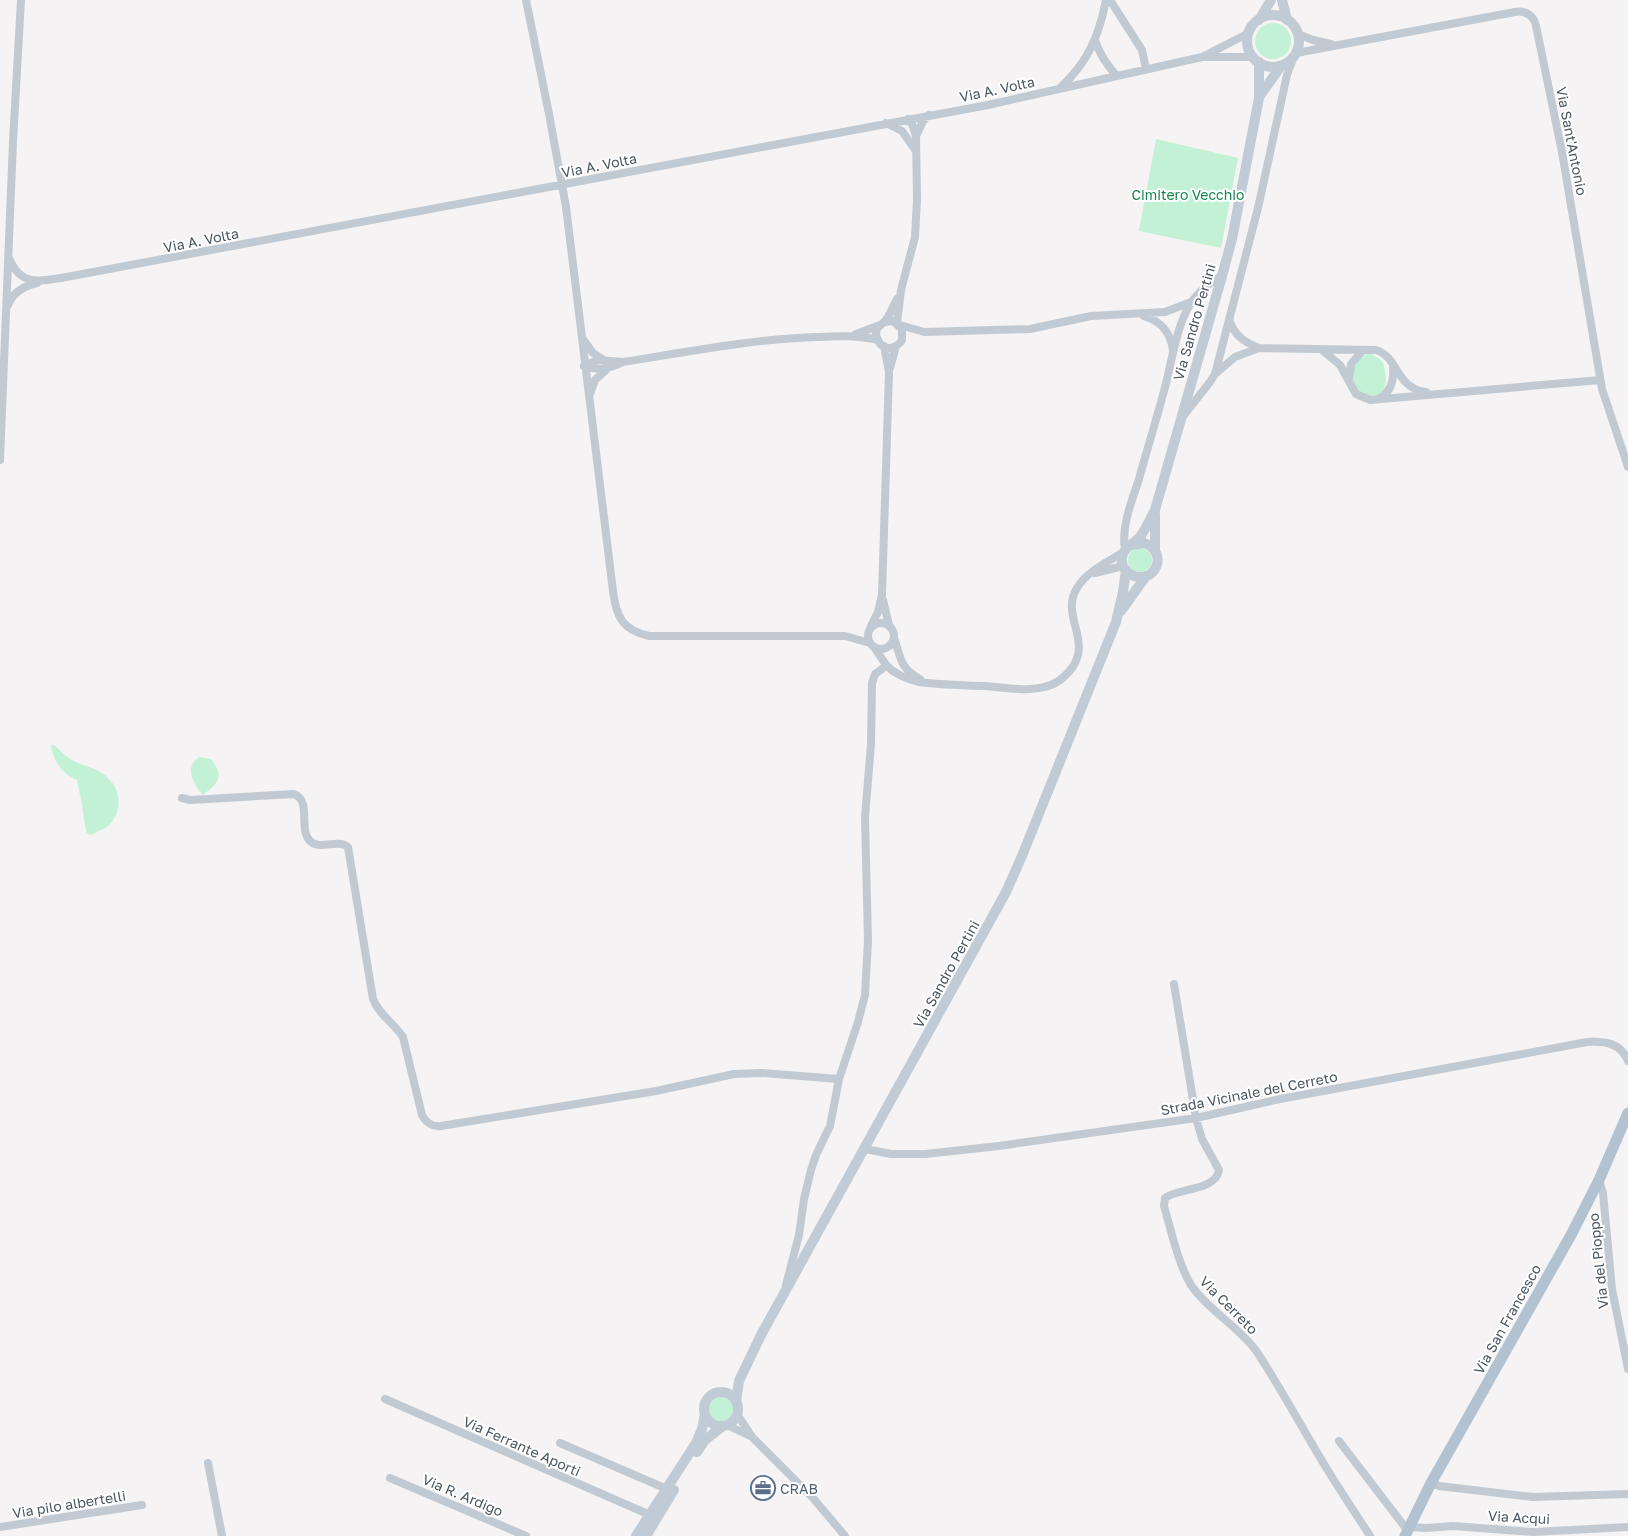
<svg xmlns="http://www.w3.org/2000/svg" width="1628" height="1536" font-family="'Golos Text',sans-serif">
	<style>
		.green { fill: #c3f1d5 }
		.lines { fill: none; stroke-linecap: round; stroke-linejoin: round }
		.street { stroke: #c1cad2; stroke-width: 8 }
		.secondary { stroke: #c1cbd6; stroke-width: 10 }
		.primary { stroke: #b3c2d1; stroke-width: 11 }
		.labels { text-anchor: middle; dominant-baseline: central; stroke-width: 4; stroke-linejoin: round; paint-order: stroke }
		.street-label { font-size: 14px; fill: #4a5661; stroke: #fff }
		.park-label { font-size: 14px; fill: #17864f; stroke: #fff }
		.service-label { font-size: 14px; fill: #4e5e75; stroke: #fff; text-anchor: start }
	</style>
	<rect width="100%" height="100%" fill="#f5f3f3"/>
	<path class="green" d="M1255 41a18 18 0 1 1 36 0a18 18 0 1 1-36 0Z
		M1156 139 1238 158 1221 248 1139 231Z
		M1368 354H1372L1382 361C1387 371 1390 397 1372 398 1368 398 1363 395 1360 394 1358 391 1354 387 1353 384 1350 372 1355 357 1368 354Z
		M1128 560a12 12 0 1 1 24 0a12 12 0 1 1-24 0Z
		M51 745H54C60 750 65 756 72 760 83 766 98 768 107 777 120 788 123 809 111 823 106 829 98 831 91 835L87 833 85 826 82 805 77 780C62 774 53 761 51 745Z
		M199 757 211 759C225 777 218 783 203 795 196 788 187 773 193 763 194 761 197 759 199 757Z
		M709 1409a12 12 0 1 1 24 0a12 12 0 1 1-24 0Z"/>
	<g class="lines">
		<path class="street" d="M526 0 549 114 566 207 613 591C616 616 622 630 649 636H845L870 643
			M1110 0 1142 50 1146 69
			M1298 34 1313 40 1331 44
			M1095 40C1099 53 1107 65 1116 75
			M1296 53 1515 12C1526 10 1534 16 1536 26L1562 152 1602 389 1628 467
			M1204 56 1249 33
			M1061 87C1088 62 1099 36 1106 0
			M886 123 902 131 916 151
			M916 136 923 121 929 115
			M9 258C20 285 37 282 61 278L988 105 1202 57H1254
			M8 305C13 292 24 286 37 283
			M1144 316C1162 322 1170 332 1173 350
			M1229 320C1235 336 1244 342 1259 348
			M885 322 893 321 902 329V340C899 345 895 348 888 348 880 347 874 337 877 329 879 325 883 324 885 321 890 315 893 306 897 299
			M897 323 901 290 915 237 917 200 916 136 912 124 908 119
			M900 325 924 332 1030 329 1091 316 1165 312 1191 302
			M856 334 880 325
			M583 339 593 353 604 360
			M1322 350 1340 365 1356 394 1370 400 1600 380
			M584 366C599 371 609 369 623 362 687 352 752 339 817 337 838 336 857 335 878 340
			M584 366 598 360 623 362
			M890 368 896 346
			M1215 374 1235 357 1259 348 1376 350C1399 357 1395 388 1426 392
			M1349 378 1351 364 1363 350
			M590 394 595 380 607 369
			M1378 399C1391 393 1394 380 1393 367
			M1184 415 1210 382 1215 374 1258 208 1287 75 1294 56
			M0 460 13 141 21 0
			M1125 549C1121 526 1132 501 1139 479 1147 450 1156 421 1164 391 1171 366 1175 333 1187 310 1194 296 1207 284 1222 276
			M1095 573 1123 566
			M883 600 889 625
			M868 636a13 13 0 1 1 26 0a13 13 0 1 1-26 0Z
			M871 626 878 612 882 595 889 372 884 346
			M894 638C901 657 899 668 920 679
			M873 646C882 657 885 668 898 674 904 678 912 680 919 682 940 685 962 685 984 686 1003 687 1025 692 1044 687 1055 685 1065 677 1072 668 1092 640 1060 615 1077 588 1087 571 1108 562 1125 551
			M182 798 190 800 294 794C312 801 298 829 310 841 321 851 337 838 348 847L373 999C379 1015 394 1023 403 1037L422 1115C426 1123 433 1127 441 1126L656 1091 734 1074 761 1073 839 1079
			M1174 984 1196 1118 1202 1139 1219 1170C1216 1191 1177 1188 1165 1198L1164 1206C1171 1230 1179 1268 1193 1288 1211 1312 1239 1327 1257 1352 1282 1390 1303 1430 1327 1469 1341 1492 1356 1514 1370 1536
			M865 1149 891 1154H925L999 1146 1196 1118 1280 1099 1587 1042C1605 1041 1621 1043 1628 1061
			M1599 1180 1603 1193 1612 1289 1628 1369
			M786 1285 799 1235 804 1199 811 1170 816 1155 830 1126 839 1079 858 1022 865 995 868 941 865 817 871 744 872 683 875 674 886 666
			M385 1399 650 1515
			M737 1414 752 1437 813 1498 845 1536
			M727 1425 750 1436
			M1339 1441 1408 1531
			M560 1443 667 1489
			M208 1463 222 1536
			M390 1478 526 1536
			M1431 1483 1439 1486 1533 1497 1628 1494
			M0 1527 142 1505
			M1410 1527 1426 1528 1453 1526 1533 1532 1628 1527"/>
		<path class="secondary" d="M1282 0 1287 20
			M1247 41a26 26 0 1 1 52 0a26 26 0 1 1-52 0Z
			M1259 20 1271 0
			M1259 97 1281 66
			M1155 514V550
			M1131 545 1144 543C1154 546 1161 556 1156 567 1148 585 1119 577 1122 557 1124 547 1133 544 1140 537 1146 529 1150 519 1155 510L1222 276 1232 239 1259 98V62
			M1121 611 1146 576
			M704 1409a17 17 0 1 1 34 0a17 17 0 1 1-34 0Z
			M736 1402 739 1381 761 1335 1006 892 1022 856 1116 622 1123 592 1126 570
			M697 1452 705 1440 723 1426
			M636 1536 696 1443 702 1429 705 1414
			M646 1536 674 1490"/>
		<path class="primary" d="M1405 1536 1431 1483 1571 1235 1599 1180 1628 1113"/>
	</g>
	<defs>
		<symbol id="office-ring" viewBox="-11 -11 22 22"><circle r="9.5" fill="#fff" stroke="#5c6f8a" stroke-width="1.5"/><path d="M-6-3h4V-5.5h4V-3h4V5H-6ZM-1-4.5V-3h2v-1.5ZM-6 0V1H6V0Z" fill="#5c6f8a"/></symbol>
	</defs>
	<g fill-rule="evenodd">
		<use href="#office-ring" x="749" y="1474" width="28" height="28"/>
	</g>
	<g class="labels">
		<g class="street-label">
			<text transform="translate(997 89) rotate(-12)">Via A. Volta</text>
			<text transform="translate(1572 141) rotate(79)">Via Sant'Antonio</text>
			<text transform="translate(599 165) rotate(-11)">Via A. Volta</text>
			<text transform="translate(201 240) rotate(-11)">Via A. Volta</text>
			<text transform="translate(1194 322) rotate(-74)">Via Sandro Pertini</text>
			<text transform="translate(946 974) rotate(-61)">Via Sandro Pertini</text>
			<text transform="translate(1249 1093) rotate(-11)">Strada Vicinale del Cerreto</text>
			<text transform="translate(1598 1261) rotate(-96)">Via del Pioppo</text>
			<text transform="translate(1229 1305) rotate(45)">Via Cerreto</text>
			<text transform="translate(1507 1319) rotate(-61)">Via San Francesco</text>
			<text transform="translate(522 1446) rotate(24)">Via Ferrante Aporti</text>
			<text transform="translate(463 1495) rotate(23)">Via R. Ardigo</text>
			<text transform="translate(69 1504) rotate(-9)">Via pilo albertelli</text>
			<text transform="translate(1519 1517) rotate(3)">Via Acqui</text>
		</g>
		<g class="park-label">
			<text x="1188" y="194">Cimitero Vecchio</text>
		</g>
		<g class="service-label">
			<text x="780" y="1488">CRAB</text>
		</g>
	</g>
</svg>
